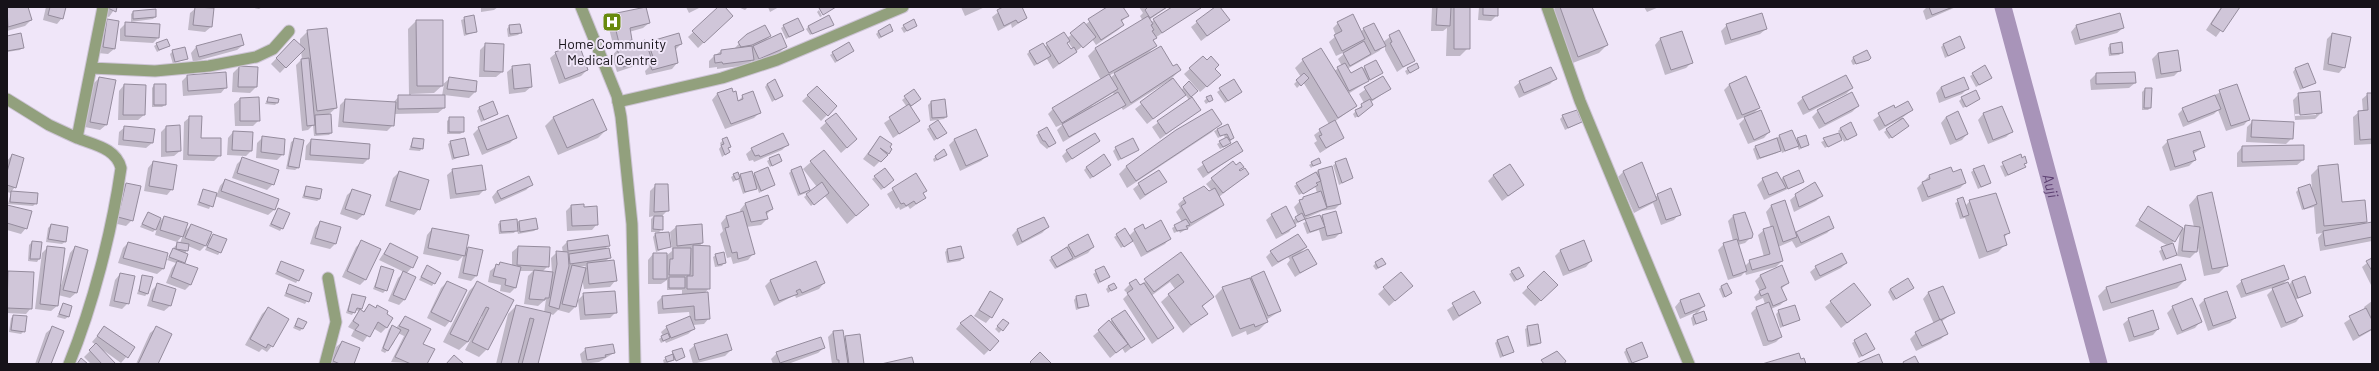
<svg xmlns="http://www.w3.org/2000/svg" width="2379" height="371" font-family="Barlow,sans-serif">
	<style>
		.shadow { fill: #0003; fill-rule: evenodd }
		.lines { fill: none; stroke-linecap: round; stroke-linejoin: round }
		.canal { stroke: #a894b9; stroke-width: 17 }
		.building { fill: #d0c6d9; stroke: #958c9d }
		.minor-casing { stroke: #cdc4d5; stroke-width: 13 }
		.tertiary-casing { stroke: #cdc4d5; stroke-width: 13 }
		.minor { stroke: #92a07d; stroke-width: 11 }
		.tertiary { stroke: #92a07d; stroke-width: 11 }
		.labels { text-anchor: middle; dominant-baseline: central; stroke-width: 4; stroke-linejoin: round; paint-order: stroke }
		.poi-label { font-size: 14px; fill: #161219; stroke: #f0e6f9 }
		.water-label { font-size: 15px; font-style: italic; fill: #5c3f71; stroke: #f0e6f9 }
	</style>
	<rect width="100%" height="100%" fill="#f0e6f9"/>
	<path class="shadow" d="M7 7H27L31 20 25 26 7 31Z
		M46 7H65L62 18 57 24 43 20Z
		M103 7H116L109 17 101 14Z
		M250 7H262L259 9Z
		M481 7H498L494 10 481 12Z
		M686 7H701L689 13Z
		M720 7H724L726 21 698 48 688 37Z
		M738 7H748L745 10Z
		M768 7H779L770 12Z
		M961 7H985L965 16Z
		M1005 7H1021L1026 18 1012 28 1011 24 998 31 992 17Z
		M1109 7H1122L1127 16 1121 22 1123 25 1118 30 1096 45 1092 39 1053 69 1047 59 1034 66 1027 54 1029 52 1043 44 1044 47 1064 33 1067 38ZM1068 42 1073 49 1070 51 1066 43Z
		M1139 7H1168L1149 20 1150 23 1174 7 1199 8 1155 38 1153 41 1156 46 1147 54 1180 70 1172 78 1181 90 1189 83 1196 91 1190 97 1199 110 1160 139 1152 127 1189 100 1185 94 1147 124 1135 109 1171 81 1170 80 1123 110 1121 107 1063 142 1057 130 1063 124 1056 127 1048 114 1053 109 1101 80 1088 56 1096 48 1143 21 1140 16 1143 13ZM1115 72 1116 73 1110 78 1109 76ZM1113 93 1115 95 1093 108 1092 106Z
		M1216 7H1219L1228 20 1201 41 1191 27Z
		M1432 7H1469L1468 48 1460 56H1446L1447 28 1443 31H1431Z
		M1479 7H1497V15L1491 21 1478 20Z
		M1556 7H1591L1607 45 1599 53 1570 64 1551 12Z
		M1644 7H1659L1647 12Z
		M1927 7H1956L1926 20 1923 11Z
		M2221 7H2238L2216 37 2206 30Z
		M196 8 211 27 205 32 188 30 190 13Z
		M819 10 822 16 820 17 817 12Z
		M133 12 155 17 153 19 131 22V14Z
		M2119 14 2123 28 2117 33 2075 45 2071 32 2076 26Z
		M613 15 649 23 643 28 629 32 631 40 626 45 614 48 607 21Z
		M473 16 476 32 464 36 461 20Z
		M108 20 114 49 108 54 98 53 102 26Z
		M416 21 442 85 449 79 476 82 475 92 469 98 444 95V108L438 113 394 114 393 125 387 131 338 127 340 105 345 100 393 103 399 96H409L408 29ZM444 84 442 96H411V94L434 93Z
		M126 23 158 38 153 43 120 41V29Z
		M1338 23 1360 32 1364 29 1383 42 1398 31 1414 60 1397 72 1385 50V45L1379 51 1347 69 1350 75 1376 62 1381 73 1348 94 1356 106 1334 122 1343 138 1320 153 1314 143 1317 141 1314 135 1329 124 1303 82 1297 88 1294 84 1301 77 1295 68 1303 60 1334 71 1342 66 1338 59 1347 51 1336 56 1329 42 1336 36 1333 28Z
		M832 25 810 35 806 29 809 26Z
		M916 25 904 33 901 28 904 26Z
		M1727 25 1766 29 1760 34 1725 45 1721 31Z
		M509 26 521 32 518 35 508 37 507 29Z
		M784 26 803 30 786 39 781 28Z
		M308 31 336 108 328 115 331 133 329 135 314 136 313 125 308 130 302 131 296 65 302 59 301 51 280 73 271 64 294 40 300 46V39Z
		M879 31H892L879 39 876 34Z
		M2332 34 2344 67 2339 73 2323 70 2327 39Z
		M240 35 243 45 237 50 193 62 191 53 196 47Z
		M747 35 770 36 764 42 786 46 780 52 754 64 752 61 748 65 717 69V67L709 68V61L714 56 721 51 734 49Z
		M7 37 23 47 20 50 7 52Z
		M1660 39 1692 62 1686 68 1665 75 1655 45Z
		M649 43 681 44 675 50 677 63 672 69 646 75 645 71 649 67 647 62 617 72 612 56 617 50 646 46Z
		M157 44 168 46 157 52 154 46Z
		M486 44 502 72 496 77H479L480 50Z
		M1943 45 1964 48 1945 58 1941 47Z
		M2110 45 2122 52 2119 55 2109 56 2108 48Z
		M173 51 187 58 173 64 170 54Z
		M852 51 835 63 830 55 833 53Z
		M2177 51 2180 70 2174 76 2156 79 2152 59 2158 53Z
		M1867 52 1868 59 1853 65 1851 61 1853 58Z
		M556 53 587 70 581 76 559 84 550 58Z
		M1203 57 1214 69V80L1200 92 1184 74Z
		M239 67 257 68 256 87 250 93 232 92 233 73Z
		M513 67 531 87 525 92 509 94 507 72Z
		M1985 67 1991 78 1976 87 1970 76Z
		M1418 68 1407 75 1405 71 1408 69Z
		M2295 69 2315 83 2300 90 2293 72Z
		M2134 73 2135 83 2129 88 2091 90 2090 80 2096 74Z
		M187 76 226 87 221 93 183 96 182 81Z
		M1383 77 1390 89 1371 102 1370 107 1355 118 1353 114 1364 103 1359 94Z
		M99 78 106 125 100 130 85 127 94 83Z
		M1746 78 1759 108 1751 116 1769 132 1764 138 1748 144 1739 124 1747 116 1737 120 1724 90 1729 85Z
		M1555 79 1550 84 1519 98 1514 87 1520 82Z
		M1234 80 1239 94 1225 103 1217 92Z
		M767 84 782 95 772 102 765 87Z
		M124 85 144 115 138 120H118L119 91Z
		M154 85 165 105 162 107H152V88Z
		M2237 85 2249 119 2244 125 2226 131 2218 110 2214 114 2183 127 2178 114 2183 109Z
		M817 87 836 106 821 121 802 101Z
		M1941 87 1968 88 1962 94 1939 103 1936 93Z
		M1852 88 1846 94 1803 115 1797 103 1803 98Z
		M731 89 738 101 743 96 760 112 754 118 725 129 712 100 717 94Z
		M2145 89 2150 108 2148 110H2142V92Z
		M913 91 917 102 910 107 918 121 893 138 884 123 907 107 902 100Z
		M2299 94 2321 113 2315 119 2295 120 2293 100ZM2316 113V115L2295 116V114Z
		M2368 94H2372V144L2354 145 2353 117 2359 112H2363L2362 99Z
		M268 98 277 103 275 105 265 104Z
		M1207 98 1212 100 1206 104 1204 101Z
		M1962 98 1979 99 1963 108 1959 101Z
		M240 99 259 120 253 126H235L234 104Z
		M945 101 946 117 944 119 930 121 928 105 931 102Z
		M1858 106 1852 112 1819 129 1812 117 1818 111Z
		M1893 106 1895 109 1912 110 1902 118 1907 126 1889 139 1884 132 1900 119 1879 131 1873 120Z
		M2001 107 2011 132 2006 137 1988 144 1978 120 1983 114Z
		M479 108 497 114 481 122 477 111Z
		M835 114 850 145 841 153 820 128Z
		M1563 116 1581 122 1565 130 1560 119Z
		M190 117 200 139 220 155 214 161 183 160 184 122Z
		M1946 117 1967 134 1962 140 1950 145 1941 123Z
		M450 118 463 132 460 134H447V121Z
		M553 118 606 130 598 138 558 155 545 126Z
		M938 121 945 133 934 141 927 129Z
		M2253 121 2292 138 2286 144 2246 142 2247 127Z
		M1220 124 1212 132 1127 188 1119 174 1127 166Z
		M1227 125 1233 138 1227 146 1220 149 1217 144 1225 139 1224 135 1218 138 1214 131Z
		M125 127 153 130 152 143 146 148 118 145 119 132Z
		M166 127 180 151 174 156 161 157V132Z
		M479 128 516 137 510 143 482 155 473 134Z
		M1841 128 1856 135 1844 142 1842 138 1825 148 1821 142 1840 134 1838 131Z
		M976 130 987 156 981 161 960 171 949 145 954 140Z
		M1792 131 1796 141 1798 139 1808 144 1799 150 1797 146 1782 153 1781 150 1777 153 1757 160 1753 149 1756 146Z
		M233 132 251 151 246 156 227 155 228 138Z
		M1039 133 1054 143 1047 149 1040 143 1036 135Z
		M263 137 283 154 277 160 256 158 257 143Z
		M880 137 888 153 874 167 863 159Z
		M726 138 730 146 727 149 729 152 722 157 719 149 721 146 720 143Z
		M413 139 422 148 420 151 409 150Z
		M294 140 298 168 295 170 286 169 291 142Z
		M311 140 368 159 363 164 305 160 306 146Z
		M1099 141 1066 163 1062 156 1067 151Z
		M2168 141 2204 147 2193 154 2195 160 2189 166 2170 171 2162 147Z
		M451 142 468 154 452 160 448 144Z
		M1236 142 1242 151 1203 178 1197 169Z
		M787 145 782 150 754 162 753 160 749 161 746 154 752 149Z
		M2242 147 2303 160 2297 165 2237 167V153Z
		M1116 148 1138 149 1118 161 1113 151Z
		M944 150 946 155 934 162 933 159Z
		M12 155 15 187 11 192 36 203 33 206 8 204 11 193 7 192V161Z
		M243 158 273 184 267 190 232 178 237 164Z
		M2024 158 2025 167 2005 177 2000 166Z
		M770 159 781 161 770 167 767 161Z
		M1346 159 1352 178 1339 185 1333 165Z
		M153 162 172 189 167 195 144 191 148 168Z
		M811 162 868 205 847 224 824 195 811 206 804 197 817 187 803 169Z
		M1319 162 1311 168 1309 165 1312 163Z
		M1641 163 1655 197 1670 189 1679 214 1674 220 1661 225 1653 203 1634 213 1618 177 1623 172Z
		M1108 167 1090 179 1084 170 1086 168Z
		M2319 167 2341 203 2366 222 2363 225 2372 223V241L2320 251 2318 238 2322 233 2316 234 2314 207 2302 210 2296 192 2299 189 2312 190 2311 175Z
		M1951 168 1953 173 1965 183 1960 188 1922 202 1917 188 1929 176Z
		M453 170 485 189 479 195 450 199 447 175Z
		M792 170 809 190 806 193 798 196 789 173Z
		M1319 170 1340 204 1335 209 1322 211 1304 219 1294 225 1289 232 1276 239 1266 220 1272 215 1292 221 1298 216 1294 207 1303 198 1317 193 1315 186 1299 195 1294 186Z
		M1974 170 1990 183 1978 189 1971 172Z
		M1238 171 1247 174 1219 197 1223 205 1217 210 1180 233 1179 231 1174 233 1172 228 1182 222 1176 212 1180 208 1178 204 1184 199 1209 192 1212 191 1206 184 1212 179Z
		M399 172 419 209 414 215 385 206 393 178Z
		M755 174 774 185 759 193 757 187 743 194 738 179 733 182 731 177 734 175 739 177 741 175 752 176Z
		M916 175 925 191 922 194 925 198 910 209 908 206 900 210 899 207 896 209 887 194Z
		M1494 175 1523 185 1502 201 1488 181Z
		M875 177 891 183 881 190 872 179Z
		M1783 177 1803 182 1764 200 1757 185 1763 179 1780 181Z
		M225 180 278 199 274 210 268 215 215 196 209 209 197 205 203 190 217 194 220 186Z
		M1165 182 1140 200 1133 189 1139 184Z
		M126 184 132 220 126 226 113 223 121 190Z
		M531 185 526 190 495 204 492 197 497 191Z
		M656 185 668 210 662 216V229L659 232H651V219L654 216 649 217 650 191Z
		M306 187 320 199 317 201 302 198Z
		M353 190 370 196 363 215 357 220 340 214 347 195Z
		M1796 195 1821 196 1816 201 1794 212 1790 200Z
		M767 196 772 209 766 215 767 219 761 225 746 227 753 254 748 260 733 264 731 257 727 258 720 234 723 231 721 223 726 217 741 213 740 210 745 204Z
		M2197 196 2227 265 2219 273 2204 276 2197 243 2196 252 2190 258 2177 256 2180 232 2172 243 2176 254 2163 261 2159 251 2168 246 2135 226 2148 208 2183 229 2185 226 2194 227 2189 205Z
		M1963 199 1965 206 1970 201 2008 233 2004 238 2006 244 1998 252 1979 259 1965 218 1960 219 1955 203Z
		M1784 202 1795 234 1833 227 1827 233 1796 248 1792 241 1778 247 1782 261 1776 267 1746 275 1745 272 1741 276 1728 280 1718 250 1724 244 1733 241 1728 221 1733 216 1751 237 1745 243 1738 245 1745 266 1750 261 1764 257 1758 235 1764 230 1771 228 1766 212 1771 206Z
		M7 206 26 228 21 234 7 230Z
		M571 206 584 208 597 224 592 230 567 231 566 211Z
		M278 209 282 228 280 231 269 226Z
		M148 213 158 223 164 217 184 232 191 225 207 241 213 235 220 252 218 255 205 250 209 242 200 251 188 246 182 264 191 284 185 290 166 283 172 268 176 263 167 260 175 246 180 243 183 235 177 242 155 235 157 228 153 232 140 227Z
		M1322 216 1341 232 1335 238 1322 241 1319 230 1307 234 1303 223Z
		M1044 218 1048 227 1042 233 1017 246 1012 235 1017 230Z
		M519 221 537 229 534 231 518 234 517 229 514 233 499 234 498 224 501 222 516 224Z
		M320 222 336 243 330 249 310 244 315 228Z
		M51 225 67 228 65 242 62 244 46 242 48 228Z
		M676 227 702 243 699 247 709 288 704 294 709 318 704 324 693 325 694 329 688 334 666 343 665 341 661 343 659 339 663 336 661 332 667 327 690 318 689 312 658 314 657 302 662 297 682 295V290H667V280L661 284H648V260L653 254 666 256 672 251 670 232Z
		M432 229 464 253 469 248 476 276 471 281 458 278 463 256 458 261 423 254 427 235Z
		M1125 230 1129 236 1135 230H1145L1170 238 1165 244 1141 257 1132 240 1121 248 1114 237Z
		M668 233 670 246 656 252 653 237 655 234Z
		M362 241 379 249 365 280 360 285 342 277 356 247Z
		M32 242 40 243 39 259 37 262 28 261 29 245Z
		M567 242 609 245 605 249 610 257 605 262 615 281 610 287 584 289 582 278 575 307 569 313 558 310 553 315 549 313 537 364H496L508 314 516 306 544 313 546 299 538 306 524 304 528 276 533 271H520L515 288 510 293 500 291 501 285 488 282 490 271 500 263 512 266V252L518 247 548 266 542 272 552 273 551 258 557 252 563 253 562 247ZM586 266 583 269 576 267Z
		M128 243 167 254 163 269 157 274 118 263 123 248Z
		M390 244 412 267 406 274 415 277 404 300 399 305 388 301 398 278 404 272 379 260Z
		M1069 245 1093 247 1088 253 1055 269 1049 260Z
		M75 247 76 293 70 298 58 295 57 306 51 311 35 309 42 253 47 248 60 289 70 253Z
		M1306 247 1299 254 1316 263 1295 277 1287 264 1290 260 1288 257 1272 267 1266 257 1271 252Z
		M947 250 963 258 960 261 947 263 945 252Z
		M1561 250 1591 261 1586 267 1563 276 1555 256Z
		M1181 254 1213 297 1202 307 1206 313 1183 333 1161 302 1175 289 1170 282 1151 296 1173 328 1152 344 1123 299 1128 294 1124 290 1130 284 1139 286Z
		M716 255 724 263 722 266 715 267 713 257Z
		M2372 259V285H2371L2362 267Z
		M282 262 298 280 296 283 275 274Z
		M1376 263 1382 266 1376 270 1373 266Z
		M1846 263 1841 268 1815 281 1810 272 1816 267Z
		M427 266 440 273 432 286 419 280Z
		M2181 266 2185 280 2177 288 2103 311 2098 296 2106 288Z
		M382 267 386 290 383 293 373 289Z
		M1104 267 1109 277 1098 284 1093 274Z
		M9 272 31 308 26 314 7 313V274Z
		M1512 272 1523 276 1514 282 1509 274Z
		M1544 272 1556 285 1535 306 1522 293Z
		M1401 273 1406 291 1389 306 1378 294Z
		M120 274 128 303 122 309 109 306 115 280Z
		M1761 275 1788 283 1781 289 1786 300 1780 305 1771 309 1781 337 1776 342 1766 346H1763L1751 313 1756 308 1765 304 1763 298 1756 301 1754 297 1760 291 1755 281Z
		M143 276 148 293 145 296 137 294Z
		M1251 277 1280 311 1266 320 1267 322 1259 330 1247 335 1246 331 1232 337 1215 296 1223 288Z
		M2288 279 2281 286 2289 285 2292 281 2310 293 2295 300 2301 316 2296 322 2281 328 2267 295 2275 287 2241 298 2236 286 2242 281Z
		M771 280 824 283 819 289 796 298 795 295 774 306 765 286Z
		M447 282 450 321 445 327 427 318 441 288Z
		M477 283 512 300 487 349 479 357 465 350 471 339 459 350 443 342 469 291ZM480 316H482L479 323 477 322Z
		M158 284 170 306 164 311 147 306 152 290Z
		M289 285 311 294 305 304 284 296Z
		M1109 286 1115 288 1108 293 1106 289Z
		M1721 287 1731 293 1723 298 1719 289Z
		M1942 287 1953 313 1941 322 1947 333 1941 339 1916 351 1910 339 1916 333 1934 324 1923 299 1928 293Z
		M1913 288 1893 301 1888 292 1890 289Z
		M990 292 991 317 986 323 974 316Z
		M1473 292 1480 303 1453 321 1447 310Z
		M584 294 616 312 610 318 580 320 578 300Z
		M1699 294 1704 306 1695 315 1706 319 1693 326 1691 318 1696 312 1680 319 1675 307 1680 301Z
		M352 295 362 309 360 310 363 312 369 305 386 315 387 327 381 333 373 328 363 342 351 336 354 330 348 327 359 311 355 310 352 315 346 313Z
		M1076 297 1088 306 1076 310 1074 300Z
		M2205 299 2235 318 2230 323 2208 331 2199 305Z
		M2372 301V330L2353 341 2344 323 2365 309 2364 307Z
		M1831 302 1864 310 1841 328 1825 307Z
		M63 304 68 317 65 319 57 317Z
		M2173 307 2200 322 2195 328 2177 335 2167 313Z
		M268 308 272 346 267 352 262 349 259 352 245 345 262 314Z
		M1779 311 1799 320 1780 328 1776 314Z
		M14 316 24 331 21 334 9 332 11 318Z
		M405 317 422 344 426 364 391 362 404 336 398 333 393 344 385 353 381 351 389 329 392 326 396 328Z
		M298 319 302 329 300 331 293 328Z
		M2129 319 2158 329 2153 335 2129 342 2123 324Z
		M1112 320 1143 339 1125 353 1122 348 1110 358 1093 336Z
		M1003 321 1007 324 999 333 995 329Z
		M961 323 998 341 984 355 956 329Z
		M105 327 134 348 121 363 103 350 115 364H91L84 357 96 345 92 342Z
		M1528 327 1540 343 1537 345 1527 347 1525 329Z
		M52 328 50 364H35L46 333Z
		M156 328 157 364H136L150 333Z
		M833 332 843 339 846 337 863 364H832L828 337Z
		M1866 334 1874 349 1859 358 1852 343Z
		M1497 341 1513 352 1500 358 1495 343Z
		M342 342 352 364H330L336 347Z
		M695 345 731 350 725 356 693 364 689 350Z
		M824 348 818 353 788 364H773L771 359 777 353Z
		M586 349 614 353 599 362 582 364 580 354Z
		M1627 349 1647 357 1629 364 1624 352Z
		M673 352 684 357 664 364 663 360 671 356Z"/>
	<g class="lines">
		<path class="canal" id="s1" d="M2003 7 2099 364"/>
	</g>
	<path class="building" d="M7 7H28L32 20 8 27Z
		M50 7H66L63 19 48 15Z
		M106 7H117L116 12Z
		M195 7 214 8 212 27 193 25Z
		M646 7 650 23 630 28 632 40 619 43 612 14Z
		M718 7H725L733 16 704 43 692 31Z
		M821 7H836L823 15 819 8Z
		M1003 7H1022L1027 18 1018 23 1016 20 1004 26 997 10Z
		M1107 7H1123L1129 16 1121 20 1124 25 1101 40 1088 19Z
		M1148 7H1167L1150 18 1145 10Z
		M1172 7H1200L1201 8 1162 33 1153 19Z
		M1215 7H1220L1230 20 1207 36 1196 21Z
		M1437 7H1451L1450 26 1436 25Z
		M1454 7H1470V49H1454Z
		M1483 7H1498V16L1483 15Z
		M1560 7H1592L1608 45 1578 57Z
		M1929 7H1953L1932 15Z
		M2222 7H2240L2223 32 2211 24Z
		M156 9V17L133 19V11Z
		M1762 13 1767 29 1731 40 1726 24Z
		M2120 13 2124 28 2080 40 2076 25Z
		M1353 14 1365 39 1342 51 1334 35 1342 31 1337 22Z
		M474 15 477 32 466 34 464 17Z
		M829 15 834 25 812 34 808 26Z
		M1148 16 1153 24 1151 25 1154 30 1152 31 1157 38 1153 40 1157 46 1109 73 1095 48Z
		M798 18 804 30 789 37 783 25Z
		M107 19 119 21 115 49 103 47Z
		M914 19 917 26 907 31 903 25Z
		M416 20H443V86H417Z
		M125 22 160 24 159 38 125 36Z
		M1084 22 1096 37 1083 48 1070 33Z
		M1374 23 1386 46 1375 51 1363 28Z
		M520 24 522 33 510 34 509 25Z
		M890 24 893 31 881 37 878 31Z
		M765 25 771 36 752 45 741 47 738 42 747 34Z
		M327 28 337 108 317 111 307 30Z
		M1399 30 1415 61 1403 67 1390 43 1392 42 1389 35Z
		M1682 31 1693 63 1671 70 1660 38Z
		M1064 32 1070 41 1067 43 1071 49 1074 47 1077 52 1059 64 1046 43Z
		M21 33 24 48 7 51V36Z
		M679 33 682 44 675 46 678 63 652 70 650 64 655 63 648 42Z
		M781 33 787 47 759 59 753 46Z
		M2332 33 2351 37 2345 68 2328 64Z
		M241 34 244 45 199 57 196 46Z
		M1960 36 1965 48 1948 56 1943 44Z
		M167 39 170 46 159 50 156 43Z
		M294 39 305 49 286 68 276 58Z
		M645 40 652 60 623 67 617 49Z
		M1364 41 1371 54 1350 66 1343 53Z
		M849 42 854 51 837 61 832 52Z
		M2122 42 2123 53 2111 54 2110 44Z
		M485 43 504 44 503 72 484 71Z
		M1043 43 1051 56 1037 64 1029 51Z
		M579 44 588 70 565 79 555 52Z
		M752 46 754 60 723 64 722 62 715 63 714 55 721 54V50Z
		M1161 46 1173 66 1177 64 1181 70 1131 103 1114 73Z
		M185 47 188 59 175 62 172 50Z
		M1321 48 1357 106 1338 118 1302 59Z
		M1867 50 1871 58 1869 60 1856 64 1853 57Z
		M2178 50 2181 71 2161 74 2158 53Z
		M1203 56 1207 60 1211 56 1219 65 1215 69 1221 75 1207 87 1189 68Z
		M309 58 315 125 307 126 301 59Z
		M1376 60 1383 73 1370 80 1364 66Z
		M1345 63 1351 73 1362 67 1369 81 1349 91 1337 67Z
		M1417 63 1419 68 1410 73 1407 68Z
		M2308 63 2316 83 2303 88 2295 68Z
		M530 64 532 87 514 89 512 66Z
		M1985 65 1992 78 1979 85 1972 73Z
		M239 66 258 67 257 87H238Z
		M1551 67 1557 79 1524 93 1519 81Z
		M226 72 227 88 188 91 187 75Z
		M2135 72 2136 83 2096 84V73Z
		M1304 73 1309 78 1301 86 1296 80Z
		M1109 74 1118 89 1062 123 1052 108Z
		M1846 75 1853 88 1809 110 1802 97Z
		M1383 76 1391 89 1372 100 1364 87Z
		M1746 76 1760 108 1742 115 1729 84Z
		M99 77 116 80 107 125 90 122Z
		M449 77 477 81 476 92 447 89Z
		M1964 77 1969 89 1945 98 1941 87Z
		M1173 78 1186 95 1153 119 1140 102Z
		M775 79 783 96 775 100 767 84Z
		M1234 79 1242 92 1228 101 1219 88Z
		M1189 81 1198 91 1191 97 1183 87Z
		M124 84 146 85 145 115H123Z
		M154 84H166V105H154Z
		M2237 84 2250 120 2231 126 2219 90Z
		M817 86 837 106 828 116 807 95Z
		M732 88 733 92 736 91 738 101 743 99 742 95 753 91 761 113 731 124 717 93Z
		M2145 88H2152L2151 108H2144Z
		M914 89 921 99 911 106 904 96Z
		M1976 90 1980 99 1966 107 1961 97Z
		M2320 91 2322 113 2300 115 2298 93Z
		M1118 92 1126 105 1069 137 1062 124Z
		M1852 92 1859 106 1825 124 1817 110Z
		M2367 93H2372V139L2360 140 2358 111 2368 110Z
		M398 95H445V108L398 109Z
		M1211 95 1213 100 1209 102 1206 97Z
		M2215 95 2221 109 2188 122 2182 108Z
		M259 97 260 121H240V98Z
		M268 97 279 99 278 103 267 102Z
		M1192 97 1201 110 1166 134 1157 121Z
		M345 99 396 102 394 126 343 122Z
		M593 99 607 130 567 148 553 117Z
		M945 99 947 117 932 118 931 101Z
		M1370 99 1373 105 1358 117 1355 110 1362 107 1361 104Z
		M493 101 498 114 484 120 479 107Z
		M1908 101 1913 110 1885 126 1878 113 1894 105 1895 108Z
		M909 104 920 121 899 134 889 117Z
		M2002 106 2013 132 1993 140 1983 113Z
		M1212 109 1222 124 1136 181 1126 166 1176 130Z
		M1577 110 1582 122 1568 128 1562 115Z
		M1761 110 1770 132 1754 140 1744 117Z
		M1958 111 1968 134 1956 140 1946 117Z
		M836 113 857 139 847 148 825 121Z
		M331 114 332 133 316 134 315 115Z
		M508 115 517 138 487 150 478 127Z
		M189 116H202L201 138H221V156L188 155Z
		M449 117H464V132H449Z
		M1903 118 1909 126 1892 138 1886 129Z
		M938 120 947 133 937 139 929 126Z
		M1335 120 1344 138 1326 148 1319 136 1322 135 1319 129Z
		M2252 120 2294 122 2293 139 2251 137Z
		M1851 122 1857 135 1847 140 1840 128Z
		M1228 124 1234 138 1230 140 1227 134 1220 136 1217 129Z
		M180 125 181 151 166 152V126Z
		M124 126 155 129 153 143 123 140Z
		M1047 127 1056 143 1049 147 1045 141H1043L1038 132Z
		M976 129 988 156 966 166 954 139Z
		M1792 130 1799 146 1785 151 1779 135Z
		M233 131 253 132 252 151 232 150Z
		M2200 131 2205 147 2193 151 2196 160 2175 167 2167 140Z
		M783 133 789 145 760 157 759 155 755 156 751 148Z
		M1095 133 1100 141 1072 159 1066 150Z
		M1839 133 1842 140 1828 147 1823 138Z
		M1806 135 1809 145 1801 148 1797 138Z
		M262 136 285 139 284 155 261 152Z
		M880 136 892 144 890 147 892 149 889 154 880 148 888 155 881 162 868 154Z
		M727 137 731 147 728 148 730 152 725 155 721 145 724 144 722 139Z
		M1227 137 1231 143 1223 147 1219 141Z
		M294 138 304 140 299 168 288 166Z
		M413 138 424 139 423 149 411 147Z
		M465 138 469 155 454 158 450 141Z
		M1133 138 1139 150 1121 159 1115 147Z
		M1777 138 1781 151 1760 158 1755 146Z
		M311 139 370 144 369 159 310 155Z
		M1237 141 1243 151 1208 173 1202 162Z
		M2304 145V160L2242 162V146Z
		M944 149 947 155 937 160 935 156Z
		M824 150 869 205 856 216 810 161Z
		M12 154 24 158 16 188 7 185V172Z
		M779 154 782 161 772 166 769 158Z
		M1104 154 1111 165 1093 177 1086 167Z
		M2021 154 2022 158 2025 156 2027 163 2024 164 2026 167 2008 175 2002 162Z
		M242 157 279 170 274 185 237 173Z
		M1319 158 1321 163 1313 166 1311 162Z
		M1346 158 1353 178 1342 183 1335 162Z
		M153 161 177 165 173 190 149 186Z
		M1233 161 1236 165 1240 162 1244 167 1239 170 1240 171 1245 168 1249 174 1223 193 1211 178Z
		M1642 162 1657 200 1639 208 1623 171Z
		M1510 164 1524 185 1508 196 1493 175Z
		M2338 164 2342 202 2365 200 2367 222 2324 226 2318 166Z
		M482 165 486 190 456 194 452 169Z
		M1984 165 1991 183 1981 187 1973 169Z
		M801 166 810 190 800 194 791 170Z
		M1332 166 1341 204 1327 207 1318 170Z
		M768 167 775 185 761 191 754 173Z
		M1951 167 1953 172 1961 169 1966 183 1928 197 1922 182 1930 179 1929 175Z
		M885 168 894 180 884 188 874 176Z
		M1159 170 1167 182 1145 195 1138 183Z
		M1799 170 1804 182 1788 189 1783 177Z
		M399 171 429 180 420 210 390 201Z
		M752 171 757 189 745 192 740 174Z
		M738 172 740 178 736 180 733 174Z
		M1316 172 1321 181 1316 183 1318 185 1303 194 1296 183Z
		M1777 172 1786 188 1769 195 1762 178Z
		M916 173 927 191 923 193 926 198 916 204 914 201 906 206 904 203 901 204 892 188Z
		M529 176 533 185 501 199 497 191Z
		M225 179 279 199 275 210 221 191Z
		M822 182 829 193 814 205 806 194Z
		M1815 182 1823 196 1799 207 1795 194Z
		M126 183 141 186 133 221 118 217Z
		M655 184H668L669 211 654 212Z
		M2310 184 2317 204 2304 209 2298 188Z
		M306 186 322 189 320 199 304 196Z
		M1204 186 1209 191 1215 188 1224 205 1191 223 1181 206 1186 203 1183 198Z
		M1671 188 1681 215 1666 220 1657 194Z
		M203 189 217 193 213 207 199 202Z
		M352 189 371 195 364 215 345 209Z
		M11 191 38 193 37 204 10 202Z
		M1321 191 1327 208 1305 216 1299 200 1303 199V197Z
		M2212 192 2228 266 2212 269 2197 196Z
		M1996 193 2010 233 2004 235 2007 245 1987 252 1969 200Z
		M768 195 773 209 766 212 768 219 751 222 745 203Z
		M1963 197 1969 215 1963 217 1957 199Z
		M1785 200 1797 237 1783 242 1771 205Z
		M584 204V207L597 206 598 225 572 226 571 205Z
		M7 205 32 211 27 229 7 223Z
		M1286 206 1296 226 1282 234 1271 214Z
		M2148 206 2183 228 2175 242 2139 220Z
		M278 208 290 213 283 229 271 224Z
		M743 211 755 254 738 259 737 252 732 253 725 228 729 227 726 216Z
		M1336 211 1342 233 1327 236 1322 215Z
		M148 212 161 218 156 230 142 224Z
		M1745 212 1753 234 1752 238 1739 241 1733 215Z
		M1302 213 1305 219 1298 222 1295 217Z
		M1320 215 1325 227 1310 232 1305 219Z
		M164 216 188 223 183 237 160 230Z
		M654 216H663V230L653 229Z
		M1829 216 1834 228 1801 243 1796 232Z
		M1044 217 1049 227 1022 242 1017 229Z
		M536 218 538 229 520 232 519 221Z
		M517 219 518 231 501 232 500 221Z
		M1186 219 1190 225 1186 226 1188 229 1177 231 1174 225Z
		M1161 220 1171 239 1147 252 1134 229 1143 224 1145 229Z
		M320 221 341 227 336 244 315 238Z
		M2372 222V237L2325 246 2323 231Z
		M51 224 68 227 66 242 48 239Z
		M191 224 212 232 206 246 185 238Z
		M702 224 703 243 677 246 676 226Z
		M2185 225 2200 227 2197 252 2182 251Z
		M1773 226 1783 261 1752 270 1749 260 1770 254 1763 229Z
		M432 228 469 235 465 256 428 248Z
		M1125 228 1133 241 1124 247 1116 234Z
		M669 232 671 247 658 250 655 233Z
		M213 234 227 239 221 253 207 247Z
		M1088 234 1094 247 1075 257 1068 245Z
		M1298 234 1307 247 1278 262 1270 251Z
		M608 235 610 246 568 251 567 241Z
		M1737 239 1747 271 1733 276 1723 243Z
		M361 240 381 249 366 280 347 271Z
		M1584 240 1592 261 1569 271 1560 250Z
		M32 241 42 242 40 259H30Z
		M128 242 168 253 164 269 123 258Z
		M177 242 189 244 188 251 176 249Z
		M390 243 418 257 413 268 384 254Z
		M2173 243 2177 255 2166 259 2161 247Z
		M693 245 710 246V289H687V276H693Z
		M47 246 65 248 58 306 40 304Z
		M75 246 88 250 77 293 63 290Z
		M518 246 550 247 549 267 517 265Z
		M961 246 964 258 949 261 947 249Z
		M468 247 483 250 477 276 463 273Z
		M1067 247 1073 258 1057 267 1051 257Z
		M173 248 188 254 185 263 169 257Z
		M609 248 611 258 570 264 569 254Z
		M673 248H691L690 275H669L670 259H673Z
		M1308 249 1317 264 1300 273 1292 257Z
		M556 251 568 252 569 266 559 309 549 306 557 264Z
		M724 252 726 263 718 265 715 254Z
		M1181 252 1214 297 1202 306 1208 314 1191 325 1168 294 1184 282 1178 274 1154 292 1144 279Z
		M653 253H667V279H653Z
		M1842 253 1847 263 1820 276 1815 266Z
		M1382 258 1386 264 1378 268 1375 262Z
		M2372 258V271L2366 261Z
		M614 260 617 281 589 284 587 263Z
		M177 261 198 268 191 285 171 277Z
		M281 261 304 270 299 281 277 271Z
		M816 261 825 283 802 293 800 289 796 291 798 294 779 301 770 280Z
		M500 262 521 267 516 288 505 285 506 279 493 276 496 264 499 265Z
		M2181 264 2186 280 2111 303 2106 287Z
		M427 265 441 273 435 284 421 277Z
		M572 265 586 268 576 307 562 304Z
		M1782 265 1789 283 1781 287 1787 300 1773 306 1768 293 1761 296 1759 291 1766 288 1760 275Z
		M2284 265 2289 279 2246 294 2241 280Z
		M381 266 394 270 387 291 375 287Z
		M1104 266 1110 277 1100 282 1095 270Z
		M1519 267 1524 276 1517 280 1511 271Z
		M534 270 553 272 549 298H545V300L529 299Z
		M8 271 34 272 32 309 7 308Z
		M403 271 416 277 405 300 393 295Z
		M1264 271 1281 311 1268 316 1251 277Z
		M1544 271 1558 285 1541 301 1527 287Z
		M1401 272 1413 286 1395 301 1383 287Z
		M120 273 135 276 129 304 114 301Z
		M142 275 153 277 148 294 139 291Z
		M2305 276 2311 293 2298 298 2292 281Z
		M669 277H685V288H669Z
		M1250 278 1268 322 1255 327 1254 324 1240 329 1222 287Z
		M1908 278 1914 288 1896 299 1890 289Z
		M1136 279 1140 285 1144 283 1174 328 1158 339 1127 293 1133 289 1129 283Z
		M447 281 467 290 451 322 431 312Z
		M477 281 514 300 488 350 472 342 489 308 486 307 468 342 450 334Z
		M2288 282 2303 316 2286 323 2272 288Z
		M157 283 176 289 171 306 152 301Z
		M1114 283 1117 288 1111 291 1108 286Z
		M1727 283 1732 293 1725 297 1721 286Z
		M1854 283 1871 305 1847 323 1830 301Z
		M289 284 312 293 309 302 286 293Z
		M1943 286 1955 313 1940 320 1928 292Z
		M615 291 617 313 585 315 583 293Z
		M990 291 1003 299 992 318 979 310Z
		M1474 291 1481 303 1459 316 1452 303Z
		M2227 291 2236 318 2213 326 2204 299Z
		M708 292 710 319 695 320 694 306 663 309 662 296Z
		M1699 293 1705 306 1685 314 1680 300Z
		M352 294 366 297 362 309 357 308 355 313 348 311Z
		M1086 294 1089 306 1078 308 1076 296Z
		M2192 298 2202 322 2182 331 2172 306Z
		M1769 302 1782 337 1772 341H1768L1756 307Z
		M63 303 72 306 69 317 59 314Z
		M369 304 376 308 377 305 388 311 387 314 393 318 387 328 378 322 370 337 355 330 359 325 353 321 360 309 364 312Z
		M516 305 551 313 538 364H522L534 319 530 318 518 364H501Z
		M1795 305 1800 320 1783 326 1778 310Z
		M268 307 289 319 273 347 268 344 266 348 250 339Z
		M2366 308 2372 320V329L2359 336 2349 316Z
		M1125 310 1145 339 1131 348 1111 319Z
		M2153 310 2159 329 2134 337 2128 318Z
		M1704 311 1707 320 1696 324 1693 315Z
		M13 315 27 316 25 332 11 330Z
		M971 315 999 341 990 351 960 323Z
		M405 316 431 329 423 344 435 349 427 364H411L395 357 409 330 399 326Z
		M690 316 695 329 671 338 666 326Z
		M298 318 307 322 303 329 295 326Z
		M1003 319 1009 323 1003 331 997 326Z
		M1941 319 1948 334 1922 346 1915 332Z
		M1109 320 1128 344 1116 353 1098 330Z
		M1538 324 1541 343 1530 345 1527 326Z
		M392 325 401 330 388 351 383 348Z
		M52 326 64 331 51 364H38Z
		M104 326 135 347 128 358 97 336Z
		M156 326 172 334 158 364H138Z
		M843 330 848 364H839V360H837L833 331Z
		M668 333 670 338 663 341 661 336Z
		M1866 333 1875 349 1862 356 1854 340Z
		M727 334 732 350 699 360 694 344Z
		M860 334 864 364H849L845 336Z
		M1508 336 1514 352 1503 356 1497 340Z
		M821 337 825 348 780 363 776 352Z
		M342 341 360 348 354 364H340L333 361Z
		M1642 342 1648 357 1632 363 1626 349Z
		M96 343 116 364H102L89 350Z
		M613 344 615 353 605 355 606 357 587 360 585 348Z
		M682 348 685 357 676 361 672 351Z
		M1557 351 1566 361 1564 364H1544L1541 360Z
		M1040 352 1052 364H1032L1030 362Z
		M1799 353 1801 359 1804 358 1806 364H1762Z
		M673 354 674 360 667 362 665 357Z
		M1879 354 1883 364H1855Z
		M454 355 464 364H446Z
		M1915 356 1919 364H1904L1903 362Z
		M912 357 914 364H881Z
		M81 358 88 364H77Z"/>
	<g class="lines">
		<defs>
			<path id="minor" d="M1547 7 1580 101 1689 364
				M91 68 155 71 209 66 256 57 273 49 289 31
				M7 99 49 125 77 138
				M618 102 722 78 777 60 903 7
				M69 364C93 305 112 231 121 168 116 148 94 145 77 138L103 7
				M325 364 336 322 328 278"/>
			<path id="tertiary" d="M581 7 617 96 621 117 632 224 635 364"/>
		</defs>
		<use href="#minor" class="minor-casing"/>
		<use href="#tertiary" class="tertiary-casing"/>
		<use href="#minor" class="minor"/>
		<use href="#tertiary" class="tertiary"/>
	</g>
	<defs>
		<symbol id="hospital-square" viewBox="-11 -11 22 22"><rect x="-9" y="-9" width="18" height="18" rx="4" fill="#688a0d" stroke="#f0e6f9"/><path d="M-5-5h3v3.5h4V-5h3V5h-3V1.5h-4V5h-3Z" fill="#fff"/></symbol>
	</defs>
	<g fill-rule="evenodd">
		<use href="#hospital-square" x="601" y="11" width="22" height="22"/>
	</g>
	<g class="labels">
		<g class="poi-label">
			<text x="612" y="43">Home Community<tspan x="612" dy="16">Medical Centre</tspan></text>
		</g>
		<g class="water-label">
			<text stroke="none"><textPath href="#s1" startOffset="185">Auji</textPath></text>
		</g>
	</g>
	<rect width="2379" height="371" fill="none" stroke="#161219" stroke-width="16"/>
</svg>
